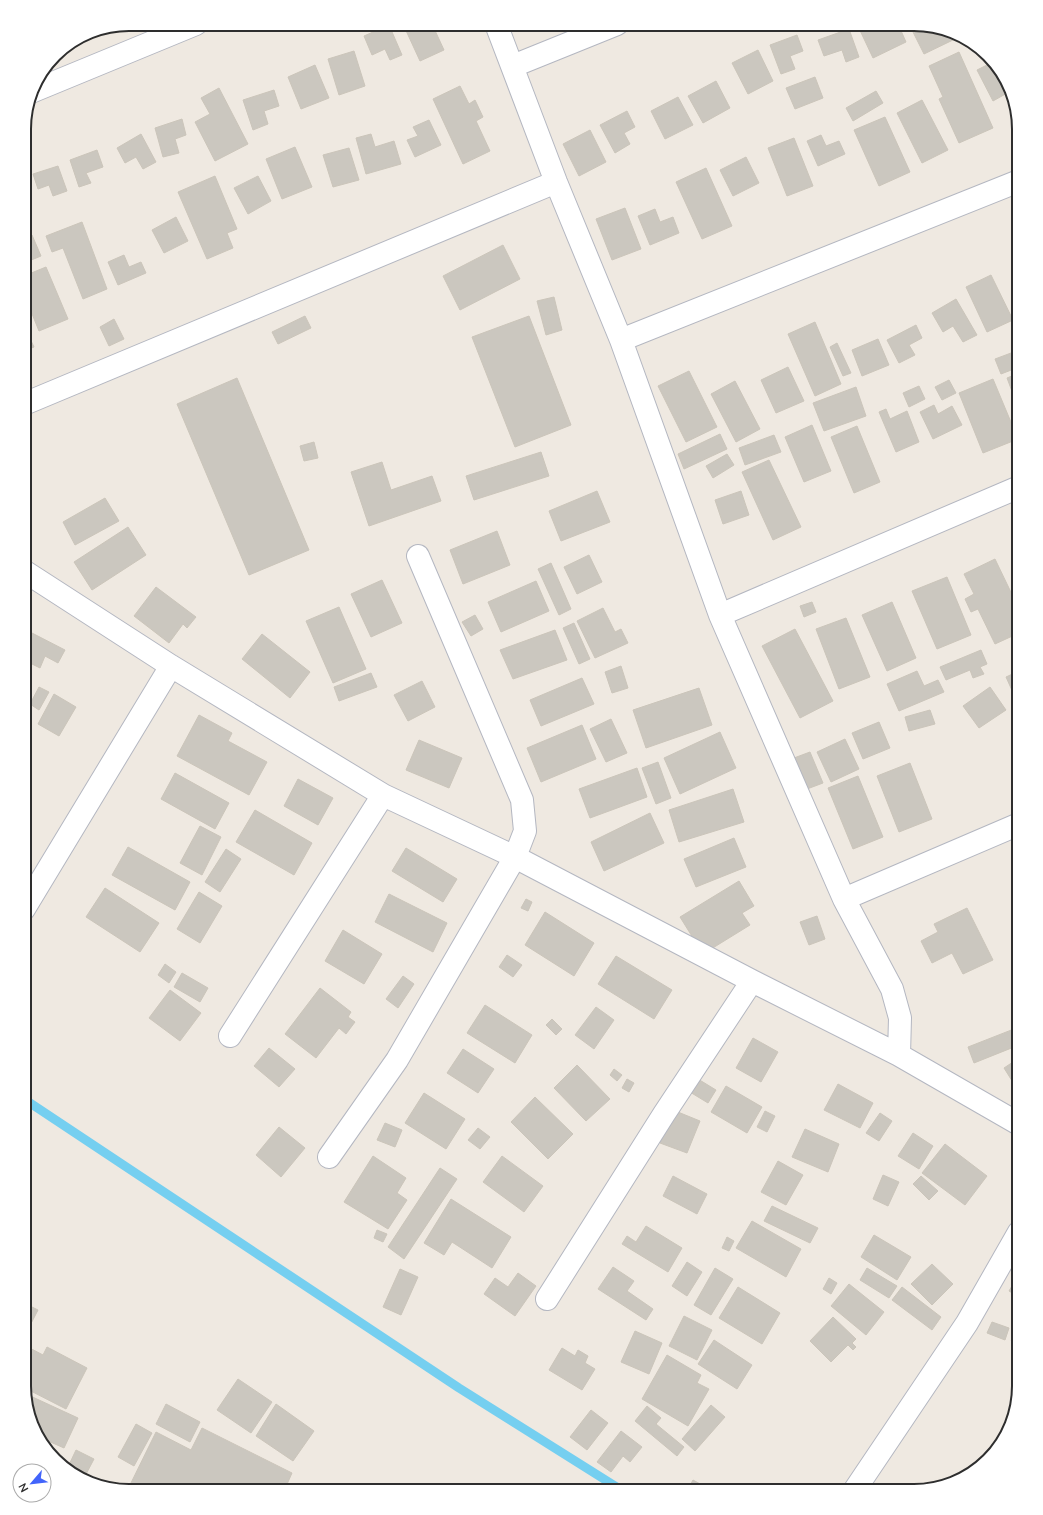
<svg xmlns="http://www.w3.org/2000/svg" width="1043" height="1515" font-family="'Nunito Sans',sans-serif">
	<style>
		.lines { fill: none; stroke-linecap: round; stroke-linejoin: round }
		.stream { stroke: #75cff0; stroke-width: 9 }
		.building { fill: #cbc7bf; stroke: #cbc5ba }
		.minor-casing { stroke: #b4b7c1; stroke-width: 24 }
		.minor { stroke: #fff; stroke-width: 22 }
		.rim { fill: none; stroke: #2e2e2e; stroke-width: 2 }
	</style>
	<rect width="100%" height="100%" fill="#efe9e1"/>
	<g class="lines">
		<path class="stream" d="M24 1099 459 1388 623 1491"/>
	</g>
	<path class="building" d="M403 24H432L444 50 420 61Z
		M857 24H898L906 42 873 58Z
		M921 24 953 34 955 39 924 54 911 28Z
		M389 25 402 55 390 60 385 49 372 55 364 36Z
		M849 29 859 57 846 62 842 50 824 56 818 40Z
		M797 35 803 51 790 56 795 69 781 74 770 45Z
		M758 50 773 81 748 94 732 63Z
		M354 51 365 86 339 95 328 59Z
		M959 52 993 128 959 143 939 99 943 97 929 66Z
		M991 63 1005 77 1009 92 993 101 977 70Z
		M315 65 329 98 301 109 288 77Z
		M815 77 823 98 795 109 786 88Z
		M716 81 730 108 703 123 688 96Z
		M460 86 469 104 475 100 483 117 476 121 490 151 463 164 433 99Z
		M219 88 248 144 215 161 195 122 210 114 201 98Z
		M274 90 279 106 264 111 268 124 253 130 243 100Z
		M876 91 883 103 853 121 846 108Z
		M678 97 693 125 665 139 651 111Z
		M922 100 948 150 922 163 897 113Z
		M627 111 635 127 624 133 630 144 615 153 600 125Z
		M885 117 910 172 879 186 854 130Z
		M182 119 186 135 175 139 179 153 163 157 155 128Z
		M429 120 441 145 415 157 407 140 418 136 413 127Z
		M590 130 606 162 579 176 563 144Z
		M141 134 156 162 143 169 136 157 125 163 117 148Z
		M371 134 375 147 394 141 401 164 366 174 356 138Z
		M821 135 826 146 839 141 845 154 818 166 807 141Z
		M794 138 813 186 787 196 768 148Z
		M295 147 312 187 282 199 266 159Z
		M349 148 359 180 333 187 323 155Z
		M97 150 103 167 86 173 91 183 79 187 70 160Z
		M746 157 759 183 733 196 720 170Z
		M58 166 67 191 53 196 49 185 38 189 33 174Z
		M706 168 732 226 702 239 676 182Z
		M215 176 237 229 227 233 233 248 207 259 178 192Z
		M258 176 271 201 248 214 234 188Z
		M625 208 641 249 612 260 596 219Z
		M655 209 660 222 673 217 679 233 650 245 638 216Z
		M176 217 188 241 164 253 152 230Z
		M82 222 107 289 83 299 63 248 52 252 46 236Z
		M32 235 41 256 24 263V239Z
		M503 245 520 279 460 310 443 276Z
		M124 255 129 267 141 262 146 273 118 285 108 262Z
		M1019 258V274L1013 262Z
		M46 267 68 319 39 331 24 294V276Z
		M991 275 1013 320 987 332 966 287Z
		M554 297 562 330 546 335 537 301Z
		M956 299 977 335 963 342 953 326 943 332 932 313Z
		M305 316 311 328 278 344 272 332Z
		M529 316 571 425 515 447 472 337Z
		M114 319 124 339 109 346 100 327Z
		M815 322 841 384 815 396 788 334Z
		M916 325 922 338 909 345 915 355 899 363 887 340Z
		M24 326 34 347 24 351Z
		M878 339 889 365 862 376 852 350Z
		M837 343 851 373 843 376 830 347Z
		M1019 350V367L1001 374 995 359Z
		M788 367 804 401 776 413 761 380Z
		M689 371 717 427 686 442 658 386Z
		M1019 373V410L1007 378Z
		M237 378 309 550 249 575 177 404Z
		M993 379 1018 439 983 453 959 393Z
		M949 380 956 393 942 400 935 387Z
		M735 381 760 429 736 442 711 394Z
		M919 386 925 399 909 407 903 393Z
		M856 387 866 416 824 431 813 403Z
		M934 405 938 414 952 406 962 425 933 439 920 412Z
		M886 409 890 419 907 411 919 442 896 452 879 412Z
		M812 425 831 471 804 482 785 437Z
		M857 426 880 482 854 493 831 437Z
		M720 434 727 449 684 469 678 454Z
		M774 435 781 452 745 465 739 448Z
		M314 442 318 458 304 461 300 446Z
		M541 452 549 476 474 500 466 476Z
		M727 454 734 465 713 478 706 466Z
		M769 460 801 527 773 540 742 472Z
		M382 462 391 490 432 476 441 501 369 526 351 472Z
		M597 491 610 522 561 541 549 511Z
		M741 491 749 515 723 524 715 500Z
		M105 498 119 521 75 545 63 522Z
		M128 527 146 555 92 590 74 562Z
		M497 531 510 565 463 584 450 550Z
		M589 555 602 582 577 594 564 567Z
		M995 559 1019 609V633L995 644 978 609 971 612 965 599 974 594 964 574Z
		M551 563 571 609 559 615 538 569Z
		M947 577 971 635 937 649 912 591Z
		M382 580 402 623 371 637 351 594Z
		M536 581 549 611 501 632 488 602Z
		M156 587 196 617 187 628 183 624 169 643 134 616Z
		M812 602 816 612 804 617 800 606Z
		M892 602 916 658 887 671 862 615Z
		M339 607 366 669 333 683 306 621Z
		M603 608 615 632 621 629 628 643 595 658 577 621Z
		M475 615 483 629 471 636 462 622Z
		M846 618 870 677 839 689 816 629Z
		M574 623 590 659 579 664 563 628Z
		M795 629 833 701 800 718 762 646Z
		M555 630 567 660 513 679 500 650Z
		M30 632 65 650 58 663 45 656 40 668 24 660V644Z
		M262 634 310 672 290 698 242 659Z
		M981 650 987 664 980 667 984 674 973 678 970 670 946 680 940 667Z
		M621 666 628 688 612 693 605 672Z
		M917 671 924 686 938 680 944 692 899 711 887 684Z
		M1019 671V695L1015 697 1006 677Z
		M371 673 377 687 339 701 334 687Z
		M582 678 594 704 541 726 530 700Z
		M422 681 435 707 408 721 394 695Z
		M39 687 49 692 39 710 30 704Z
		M990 687 1006 710 979 728 963 706Z
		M699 688 712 725 646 748 633 710Z
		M54 694 76 707 59 736 38 724Z
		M930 710 935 724 909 731 905 717Z
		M199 715 232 733 228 741 267 762 249 795 177 756Z
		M611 719 627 753 606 762 590 729Z
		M879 722 890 748 863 759 852 733Z
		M582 725 596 759 541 782 527 748Z
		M720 732 736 768 680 794 664 758Z
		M845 739 859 769 831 782 817 752Z
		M419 740 462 758 449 788 406 770Z
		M810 752 823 783 807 789 794 758Z
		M658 762 671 798 656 804 642 768Z
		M910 763 932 819 899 832 877 776Z
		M637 768 647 797 590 818 579 789Z
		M175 773 229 803 215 829 161 799Z
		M858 776 883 837 853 849 828 788Z
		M298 779 333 798 318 825 284 806Z
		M733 789 744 822 679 842 669 810Z
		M255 810 312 843 294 875 236 842Z
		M650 813 664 843 604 871 591 842Z
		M200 826 221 837 202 875 180 863Z
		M734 838 746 867 696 887 684 859Z
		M128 847 190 882 175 910 112 875Z
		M406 848 457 879 443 902 392 871Z
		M226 849 241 859 220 892 205 882Z
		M739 881 754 906 742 913 750 925 703 954 680 917Z
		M105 888 159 923 140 952 86 917Z
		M199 892 222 906 200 943 177 929Z
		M389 894 447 923 433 952 375 922Z
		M526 899 532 902 528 911 521 908Z
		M967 908 993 960 963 974 952 953 932 963 921 941 938 932 934 924Z
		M545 912 594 943 574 976 525 945Z
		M817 916 825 939 809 945 800 922Z
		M343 930 382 954 364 984 325 961Z
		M507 955 522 965 513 977 499 967Z
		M616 956 672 990 654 1019 598 984Z
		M165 964 176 972 169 983 158 975Z
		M182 973 208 988 200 1002 174 987Z
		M403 976 414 984 398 1008 386 999Z
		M320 988 351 1012 348 1017 355 1022 346 1034 339 1028 316 1058 285 1034Z
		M170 990 201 1013 180 1041 149 1018Z
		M485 1005 532 1035 515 1063 467 1033Z
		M596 1007 614 1020 594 1049 575 1035Z
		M552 1019 562 1029 556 1035 546 1025Z
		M1019 1027V1045L974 1063 968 1047Z
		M753 1038 778 1052 761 1082 736 1068Z
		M269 1048 295 1069 279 1087 254 1066Z
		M463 1049 494 1069 478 1093 447 1073Z
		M1019 1058V1092L1004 1068Z
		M577 1065 610 1099 586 1121 554 1088Z
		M614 1069 622 1075 617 1081 610 1075Z
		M693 1076 716 1090 708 1103 685 1089Z
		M627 1079 634 1083 629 1092 622 1088Z
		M838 1084 873 1103 860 1128 824 1110Z
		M726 1086 762 1107 747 1133 711 1112Z
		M424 1093 465 1119 446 1149 405 1123Z
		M535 1097 573 1134 548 1159 511 1122Z
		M673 1110 700 1121 687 1153 660 1143Z
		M765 1111 775 1116 767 1132 757 1127Z
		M880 1113 892 1121 879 1141 866 1133Z
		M385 1123 402 1130 395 1147 377 1140Z
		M279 1127 305 1148 281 1177 256 1155Z
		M478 1128 490 1137 480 1149 468 1140Z
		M805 1129 839 1144 828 1172 792 1157Z
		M913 1133 933 1146 919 1169 898 1156Z
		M945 1144 987 1176 965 1205 922 1173Z
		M373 1156 406 1178 397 1193 407 1200 388 1229 344 1202Z
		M502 1156 543 1186 524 1212 483 1182Z
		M778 1161 803 1175 786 1205 761 1192Z
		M440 1168 457 1179 404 1259 388 1247Z
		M883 1175 899 1182 888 1206 873 1199Z
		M673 1176 707 1194 697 1214 663 1196Z
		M921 1176 938 1191 929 1200 913 1184Z
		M451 1199 511 1237 492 1268 452 1242 444 1255 424 1243Z
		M772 1206 818 1228 810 1243 764 1221Z
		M752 1221 801 1249 786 1277 736 1248Z
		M646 1226 682 1248 668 1272 622 1244 627 1236 636 1242Z
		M377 1230 387 1234 383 1242 374 1238Z
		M874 1235 911 1257 897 1280 861 1257Z
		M727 1237 734 1241 729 1251 722 1248Z
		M687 1262 702 1272 687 1296 672 1286Z
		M932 1264 953 1284 932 1305 911 1284Z
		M613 1267 634 1281 627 1291 653 1309 646 1320 598 1289Z
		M715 1268 733 1279 711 1315 694 1305Z
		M867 1268 897 1286 889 1298 860 1280Z
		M400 1269 418 1277 401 1315 383 1307Z
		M518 1273 536 1286 515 1316 484 1294 495 1278 508 1287Z
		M1019 1274V1297L1009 1291Z
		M829 1278 837 1283 831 1294 823 1289Z
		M849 1284 884 1312 866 1335 831 1306Z
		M738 1287 780 1313 762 1344 719 1318Z
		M902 1287 941 1317 932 1330 892 1300Z
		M24 1303 38 1310 24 1337Z
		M684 1316 712 1330 697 1360 669 1346Z
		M833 1317 856 1339 852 1343 856 1347 853 1350 848 1345 831 1362 810 1341Z
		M992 1322 1009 1328 1005 1340 987 1333Z
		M1019 1329V1346L1011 1341Z
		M635 1331 662 1343 649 1374 621 1362Z
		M714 1340 752 1365 737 1389 698 1364Z
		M24 1345 43 1355 47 1347 87 1368 66 1409 25 1388Z
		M562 1348 575 1356 578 1350 588 1356 585 1363 595 1369 582 1390 549 1370Z
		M667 1355 701 1375 697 1383 709 1389 688 1426 642 1399Z
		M238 1379 272 1402 251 1433 217 1410Z
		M26 1394 78 1418 64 1448 37 1436Z
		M166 1404 200 1422 190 1442 156 1424Z
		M276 1404 314 1431 293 1461 256 1436Z
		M711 1405 725 1417 695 1451 682 1439Z
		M647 1406 661 1418 656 1424 684 1447 677 1456 635 1421Z
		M591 1410 608 1423 587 1450 570 1437Z
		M136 1424 152 1433 134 1466 118 1457Z
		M202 1428 292 1473 284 1491H131L128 1489 156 1432 191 1450Z
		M621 1431 642 1447 630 1462 623 1456 611 1472 597 1462Z
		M76 1450 94 1459 84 1478 71 1473 67 1469Z
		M693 1480 709 1489 708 1491H687Z
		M768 1485 779 1491H765Z"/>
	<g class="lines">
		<defs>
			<path id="minor" d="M496 24 556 182 621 340 720 615 844 899 892 989 900 1018 899 1055
				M513 66 617 24
				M31 92 196 24
				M621 340 1019 181
				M24 404 556 182
				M24 571 171 666 383 795 515 857 752 981 899 1055 1019 1124
				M720 615 1019 487
				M844 899 1019 824
				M24 909 171 666
				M230 1036 383 795
				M329 1157 397 1060 515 857 525 831 522 800 418 556
				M547 1299 664 1114 752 981
				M854 1491 967 1323 1019 1232"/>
		</defs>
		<use href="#minor" class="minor-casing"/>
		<use href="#minor" class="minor"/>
	</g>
	<path d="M0 0H1043V1515H0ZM129 31H914A98 98 0 0 1 1012 129V1386A98 98 0 0 1 914 1484H129A98 98 0 0 1 31 1386V129A98 98 0 0 1 129 31Z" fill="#fff" fill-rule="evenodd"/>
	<path class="rim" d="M129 31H914A98 98 0 0 1 1012 129V1386A98 98 0 0 1 914 1484H129A98 98 0 0 1 31 1386V129A98 98 0 0 1 129 31Z"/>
	<g transform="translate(32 1483) rotate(242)"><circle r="19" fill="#ffffff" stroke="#ababab"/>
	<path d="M0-3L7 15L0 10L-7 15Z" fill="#4264fb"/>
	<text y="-6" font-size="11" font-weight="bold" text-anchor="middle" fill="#2e2e2e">N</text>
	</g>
</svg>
